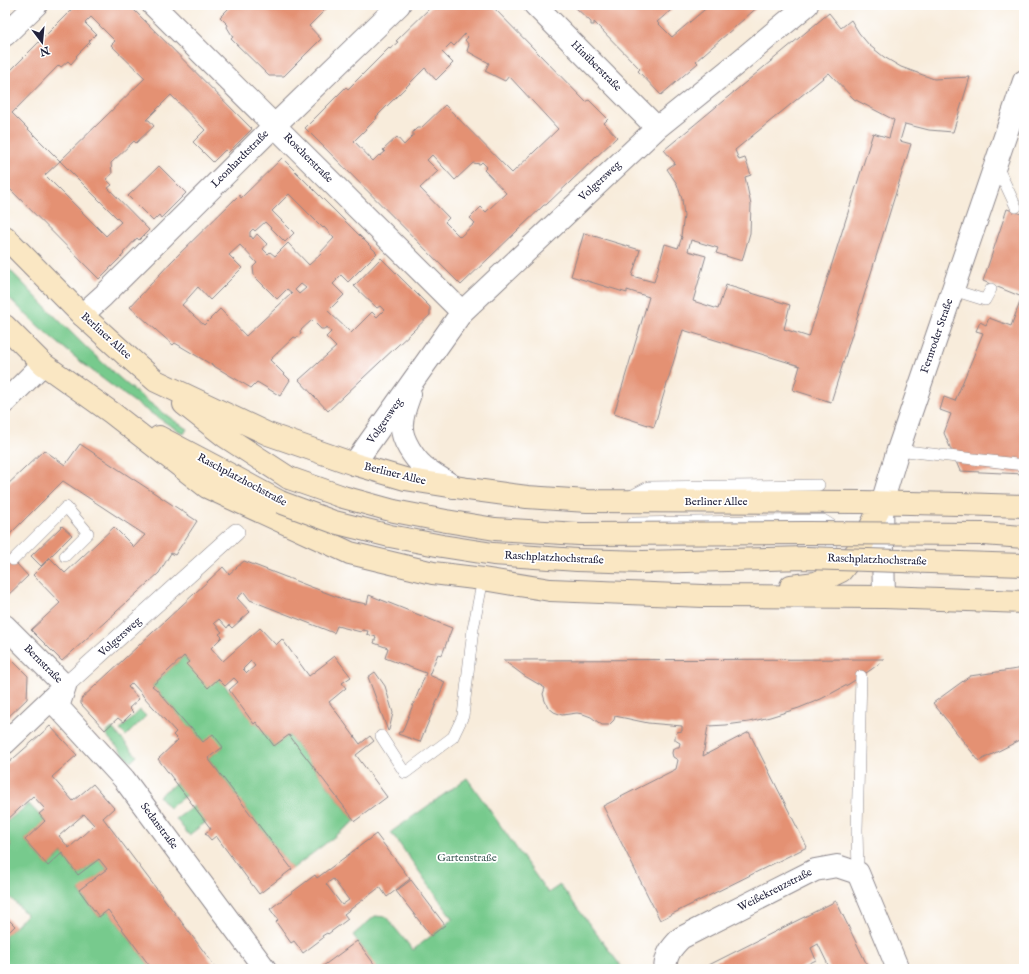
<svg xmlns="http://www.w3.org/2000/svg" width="1029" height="974" font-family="'IM FELL English',serif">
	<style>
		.green { fill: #77ca8d; stroke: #4c7664 }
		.building { fill: #e49173; fill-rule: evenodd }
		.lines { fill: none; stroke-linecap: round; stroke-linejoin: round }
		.service-casing { stroke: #8d878b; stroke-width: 12 }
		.pedestrian-casing { stroke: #8d878b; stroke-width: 18 }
		.minor-casing { stroke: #8d878b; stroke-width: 24 }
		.tertiary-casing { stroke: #8d878b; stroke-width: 24 }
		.secondary-casing { stroke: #8d878b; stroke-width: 24 }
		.service { stroke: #fff; stroke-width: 11 }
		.pedestrian { stroke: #fff; stroke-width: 17 }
		.minor { stroke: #fff; stroke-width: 22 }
		.tertiary { stroke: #fff; stroke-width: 22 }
		.secondary { stroke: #fae7c3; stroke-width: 22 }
		.secondary-bridge-casing { stroke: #8d878b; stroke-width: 24; stroke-linecap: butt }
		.secondary-bridge { stroke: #fae7c3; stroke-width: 22 }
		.labels { text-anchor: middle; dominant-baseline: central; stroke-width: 3.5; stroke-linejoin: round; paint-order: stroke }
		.street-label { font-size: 11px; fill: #22223b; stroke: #fff }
		.park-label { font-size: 11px; fill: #405d58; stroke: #fff }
	</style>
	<rect width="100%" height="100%" fill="#fff"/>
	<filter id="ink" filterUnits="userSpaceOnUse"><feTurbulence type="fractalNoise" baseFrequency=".025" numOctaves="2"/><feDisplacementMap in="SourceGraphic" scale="8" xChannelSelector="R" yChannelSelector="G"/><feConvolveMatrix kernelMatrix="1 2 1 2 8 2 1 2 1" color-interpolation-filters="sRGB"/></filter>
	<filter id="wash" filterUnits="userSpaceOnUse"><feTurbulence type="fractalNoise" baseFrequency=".012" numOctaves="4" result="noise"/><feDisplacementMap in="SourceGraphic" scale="16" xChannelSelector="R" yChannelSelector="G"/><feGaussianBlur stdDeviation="0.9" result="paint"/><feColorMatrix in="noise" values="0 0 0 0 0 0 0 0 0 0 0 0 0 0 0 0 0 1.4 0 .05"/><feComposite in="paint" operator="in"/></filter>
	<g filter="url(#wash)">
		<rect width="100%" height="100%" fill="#f8ecdb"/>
		<path class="green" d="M5 265C62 323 118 385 187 429L184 434C137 406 93 373 51 337 35 324 21 309 6 295L5 294Z
			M184 656 189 662 187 664 218 679 229 690 254 724 256 722 274 746 289 735 355 821 292 869 208 758 223 747 203 742 191 727 190 728 156 689 152 686Z
			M140 710 146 716 126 736 120 730Z
			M112 728 137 756 131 762 105 734Z
			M467 778 548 893 560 885 623 969H378L353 935 375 916 386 917 413 950 453 919 391 832Z
			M176 783 186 795 169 808 159 796Z
			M29 804 45 821 25 840 48 866 62 853 78 875 99 859 107 869 79 891 99 917 108 910 152 969H5V936L27 915 5 892V850L11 844 5 837V823Z
			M194 806 206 822 189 835 176 819Z"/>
		<g id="blocks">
			<path class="building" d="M76 5H129L252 129 228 153 225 150 213 162 193 142 205 130 171 95 146 120H149L154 126 136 143 134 141 111 163 112 174 106 179 112 185 108 188 149 230 139 240 137 238 123 253 124 254 99 279 5 184V76ZM91 17 115 41 111 45 145 78 60 161 12 113 59 65 61 67 68 61 71 64 77 57 76 56 90 42 89 41 96 34 85 23ZM60 161 121 222 106 236 45 175Z
				M230 5H330L309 26 321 39 284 76H269L231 39 233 37 227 27 228 25 220 17 231 6Z
				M433 5H491L586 102 589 100 608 119 604 123 617 137 546 205H544L461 285 305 128 346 87 348 89 389 48 390 49 398 42 396 41ZM465 34 468 37 465 40 469 45 467 51 489 63 485 71 505 81 509 76 558 129 512 173 445 105 421 128H417L413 132V136L404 145 397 137 383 150 385 152 380 156 379 155 373 161 354 141 377 118 376 117 425 68 436 80 453 63 442 52 451 43 454 46ZM432 155 455 180 473 163 480 164 482 162 487 167 484 170 506 193 486 212 481 207 470 218 475 223 460 237 445 222 449 218 420 188 438 171 427 160Z
				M573 5H677L657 22 672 37 710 5H760L696 61 698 63 661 95 638 71 640 69 594 22V25H591V22L575 7H573Z
				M829 13 841 28 851 20 859 33 869 45 884 57 901 67 934 79 970 77 953 132 929 130 905 124 900 141 911 144 831 402 793 390 800 366 683 330 654 427 614 414 649 297 627 290V293L571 276 584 233 640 250 632 276 654 282 665 244 678 248 682 237 681 236 684 216 682 199 677 184 667 169 675 163 664 150ZM829 73 854 99 894 120 889 138 873 133 809 337 784 329 790 305 726 285 718 309 693 301 706 256 688 251 691 240 718 248 716 253 742 261 750 233 751 205 745 177 751 175 745 158 739 160 735 150Z
				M282 158 377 253 348 282 341 275 336 280H337L333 284 344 295 328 311 351 333 372 312 377 317 384 310 380 306 377 308 354 286 381 258 430 307V315L328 411 299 380 336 347 326 337 331 332 327 327 324 329H321L312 320 300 331 301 334 296 338 294 337 270 360 290 380 280 396 257 382 251 388 175 343 173 345 130 307 171 262 239 195 241 198ZM289 194 323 228 324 227 334 238 320 253 321 254 309 265 288 243 275 256 270 252 268 254 263 249 267 244 257 234 253 239 251 236 250 237V232L253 229 255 231 265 222 285 242 294 233 272 211ZM240 245 257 263 253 267 254 276 277 299 287 289 292 293 246 336 220 309 204 325 182 305 198 287 210 300 242 268 229 255ZM301 284 306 288 299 294 295 290Z
				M159 166 186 193 161 218 159 215 153 221 128 196Z
				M1007 209 1024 215V474L960 471 944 433 951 414 940 410 944 397 955 401 983 333 976 331 980 322 986 325 989 318 1011 326 1022 297 983 281Z
				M80 444 197 521 175 555 171 553 159 573 62 661 31 630 60 603 33 575 50 558 65 573 114 527 134 547 145 535 63 481 5 539V487L44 450 65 465Z
				M62 526 72 535 41 566 31 556Z
				M5 551 28 576 5 598Z
				M244 561 345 600 367 604 369 595 452 628 442 655 438 654 429 675 445 682 420 742 398 734 399 732H402L426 673 385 658 388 648 374 643 376 637 367 634 368 631 362 630 361 632 337 626 334 633 250 600 244 592 237 598 250 612 232 628 229 625 227 628 219 619 214 623 222 632 219 634 222 637 211 648 223 661 260 628 276 645 282 639 309 676 335 656 351 677 342 683 346 688 329 702 360 744 370 736 374 741 356 755 387 797 355 821 289 735 274 746 256 722 254 724 229 690 238 682 234 678 225 686 218 679 208 688 186 664 189 662 184 656 152 686 156 689 190 728 191 727 203 742 213 734 223 747 208 758 292 869 259 894 216 836 211 840 205 833 211 829 158 759 178 740 173 735 176 732 143 696 142 694 132 683 128 687 139 699 129 708 133 712 123 722 118 718 105 730 81 704V699L223 567 229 574ZM251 661 255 666 247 673 243 669Z
				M5 653 28 676 27 699 5 720Z
				M885 659 872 669 849 684 821 699 799 708 770 717 749 722 726 725 708 726 703 756 749 732 807 847 660 920 603 806 676 769 678 760 673 757 672 753 673 749 677 747H679L680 743 675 740V735L677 732 682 731V726L648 723 615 716 614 720 609 725H602L591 717 583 714 577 713 562 715 554 712 548 707 545 701 543 694 545 688 523 675 503 660Z
				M1024 668V738L979 761 933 703 970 676Z
				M375 672 385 686 393 713 389 730 388 731 368 677Z
				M50 726 77 755 52 777 73 801 93 784 114 808 103 818 217 969H152L108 910 99 917 79 890 107 869 99 859 78 875 62 853 48 866 25 840 45 821 39 814 45 809 33 796 5 822V766ZM84 814 94 825 69 848 59 836Z
				M376 834 410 879 387 897 380 887 344 914 348 919 328 934 327 933 322 936 323 938 303 953 294 941 291 943 276 922 278 920 270 909 315 875 317 878ZM333 879 349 900 342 905 326 884Z
				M5 837 11 844 5 850Z
				M411 880 445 925 431 936 396 891Z
				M836 901 869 969H830L818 944 811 948 816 960 798 969H701Z
				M5 916 15 926 5 936Z
				M357 941 378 969H319Z"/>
		</g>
	</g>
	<g filter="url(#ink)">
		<use href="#blocks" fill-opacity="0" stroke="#8d878b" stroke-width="1"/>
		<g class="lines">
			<defs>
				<path id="service" d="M997 166 1016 207
					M953 290 985 300 991 289
					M898 450 1024 465
					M629 497 648 487 819 485
					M633 523 823 520 831 525V563
					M13 560 66 507 88 533 65 556
					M381 736 405 773 453 737 463 716 473 629 483 579
					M858 873 857 830 861 676"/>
				<path id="pedestrian" d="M65 686 236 532"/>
				<path id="minor" d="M153 5 462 312
					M535 5 657 128
					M5 35 36 5
					M82 315 103 296 275 125 399 5
					M410 394C406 405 401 417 402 428 402 440 414 458 423 466 433 474 444 480 454 487
					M5 402 43 364
					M354 464 462 312 657 128 729 70 807 5
					M5 626 65 686
					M65 686 58 707 124 779 265 969
					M5 743 64 687
					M665 969C666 954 671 948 681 938L815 870 837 866 858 873 898 969"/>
				<path id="tertiary" d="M884 597 882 503 898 450 1024 81"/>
				<path id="secondary" d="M5 237 82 315 126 355 156 381 268 434 354 464 405 479 468 489 527 497 587 501 861 502 959 504 1024 506
					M5 326 43 364 112 413 207 487 350 553 433 573 483 579 550 590 704 596 884 597 1024 602
					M184 404 226 437 289 478
					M159 437 214 466 280 502
					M791 586 816 583 841 571 862 545 882 503"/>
			</defs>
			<use href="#service" class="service-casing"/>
			<use href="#pedestrian" class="pedestrian-casing"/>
			<use href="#minor" class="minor-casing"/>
			<use href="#tertiary" class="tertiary-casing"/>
			<use href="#secondary" class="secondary-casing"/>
			<use href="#service" class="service"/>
			<use href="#pedestrian" class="pedestrian"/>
			<use href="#minor" class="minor"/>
			<use href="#tertiary" class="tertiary"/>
			<use href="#secondary" class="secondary"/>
			<defs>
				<path id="secondary-bridge" d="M289 478 343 497 394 511 446 521 495 529 579 534 807 533 984 534 1024 537
					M280 502 334 522 390 536 442 546 493 554 577 560 643 562 806 558 1024 565"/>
			</defs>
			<use href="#secondary-bridge" class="secondary-bridge-casing"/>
			<use href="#secondary-bridge" class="secondary-bridge"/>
		</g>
	</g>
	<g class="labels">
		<g class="street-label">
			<text transform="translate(596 66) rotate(45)">Hinüberstraße</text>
			<text transform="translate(308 158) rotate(45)">Roscherstraße</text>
			<text transform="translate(240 159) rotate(-45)">Leonhardtstraße</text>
			<text transform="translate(600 181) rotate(-43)">Volgersweg</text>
			<text transform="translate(106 336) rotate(42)">Berliner Allee</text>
			<text transform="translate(937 336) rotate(-71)">Fernroder Straße</text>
			<text transform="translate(385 421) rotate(-55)">Volgersweg</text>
			<text transform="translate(395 474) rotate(14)">Berliner Allee</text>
			<text transform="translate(242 480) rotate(28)">Raschplatzhochstraße</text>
			<text x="716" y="502">Berliner Allee</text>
			<text transform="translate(554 558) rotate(3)">Raschplatzhochstraße</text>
			<text transform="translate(877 560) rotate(2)">Raschplatzhochstraße</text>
			<text transform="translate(120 637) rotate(-42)">Volgersweg</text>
			<text transform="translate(43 664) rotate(45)">Bernstraße</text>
			<text transform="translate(159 826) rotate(53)">Sedanstraße</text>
			<text transform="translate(775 890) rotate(-27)">Weißekreuzstraße</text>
		</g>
		<g class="park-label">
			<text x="467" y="858">Gartenstraße</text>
		</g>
	</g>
	<rect width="1029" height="974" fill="none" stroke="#fff" stroke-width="20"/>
	<g transform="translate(42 42) rotate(164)" stroke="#ffffff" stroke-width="3" paint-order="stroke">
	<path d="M0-3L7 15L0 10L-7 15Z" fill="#22223b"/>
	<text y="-6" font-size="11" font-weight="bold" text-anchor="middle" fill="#22223b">N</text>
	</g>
</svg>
